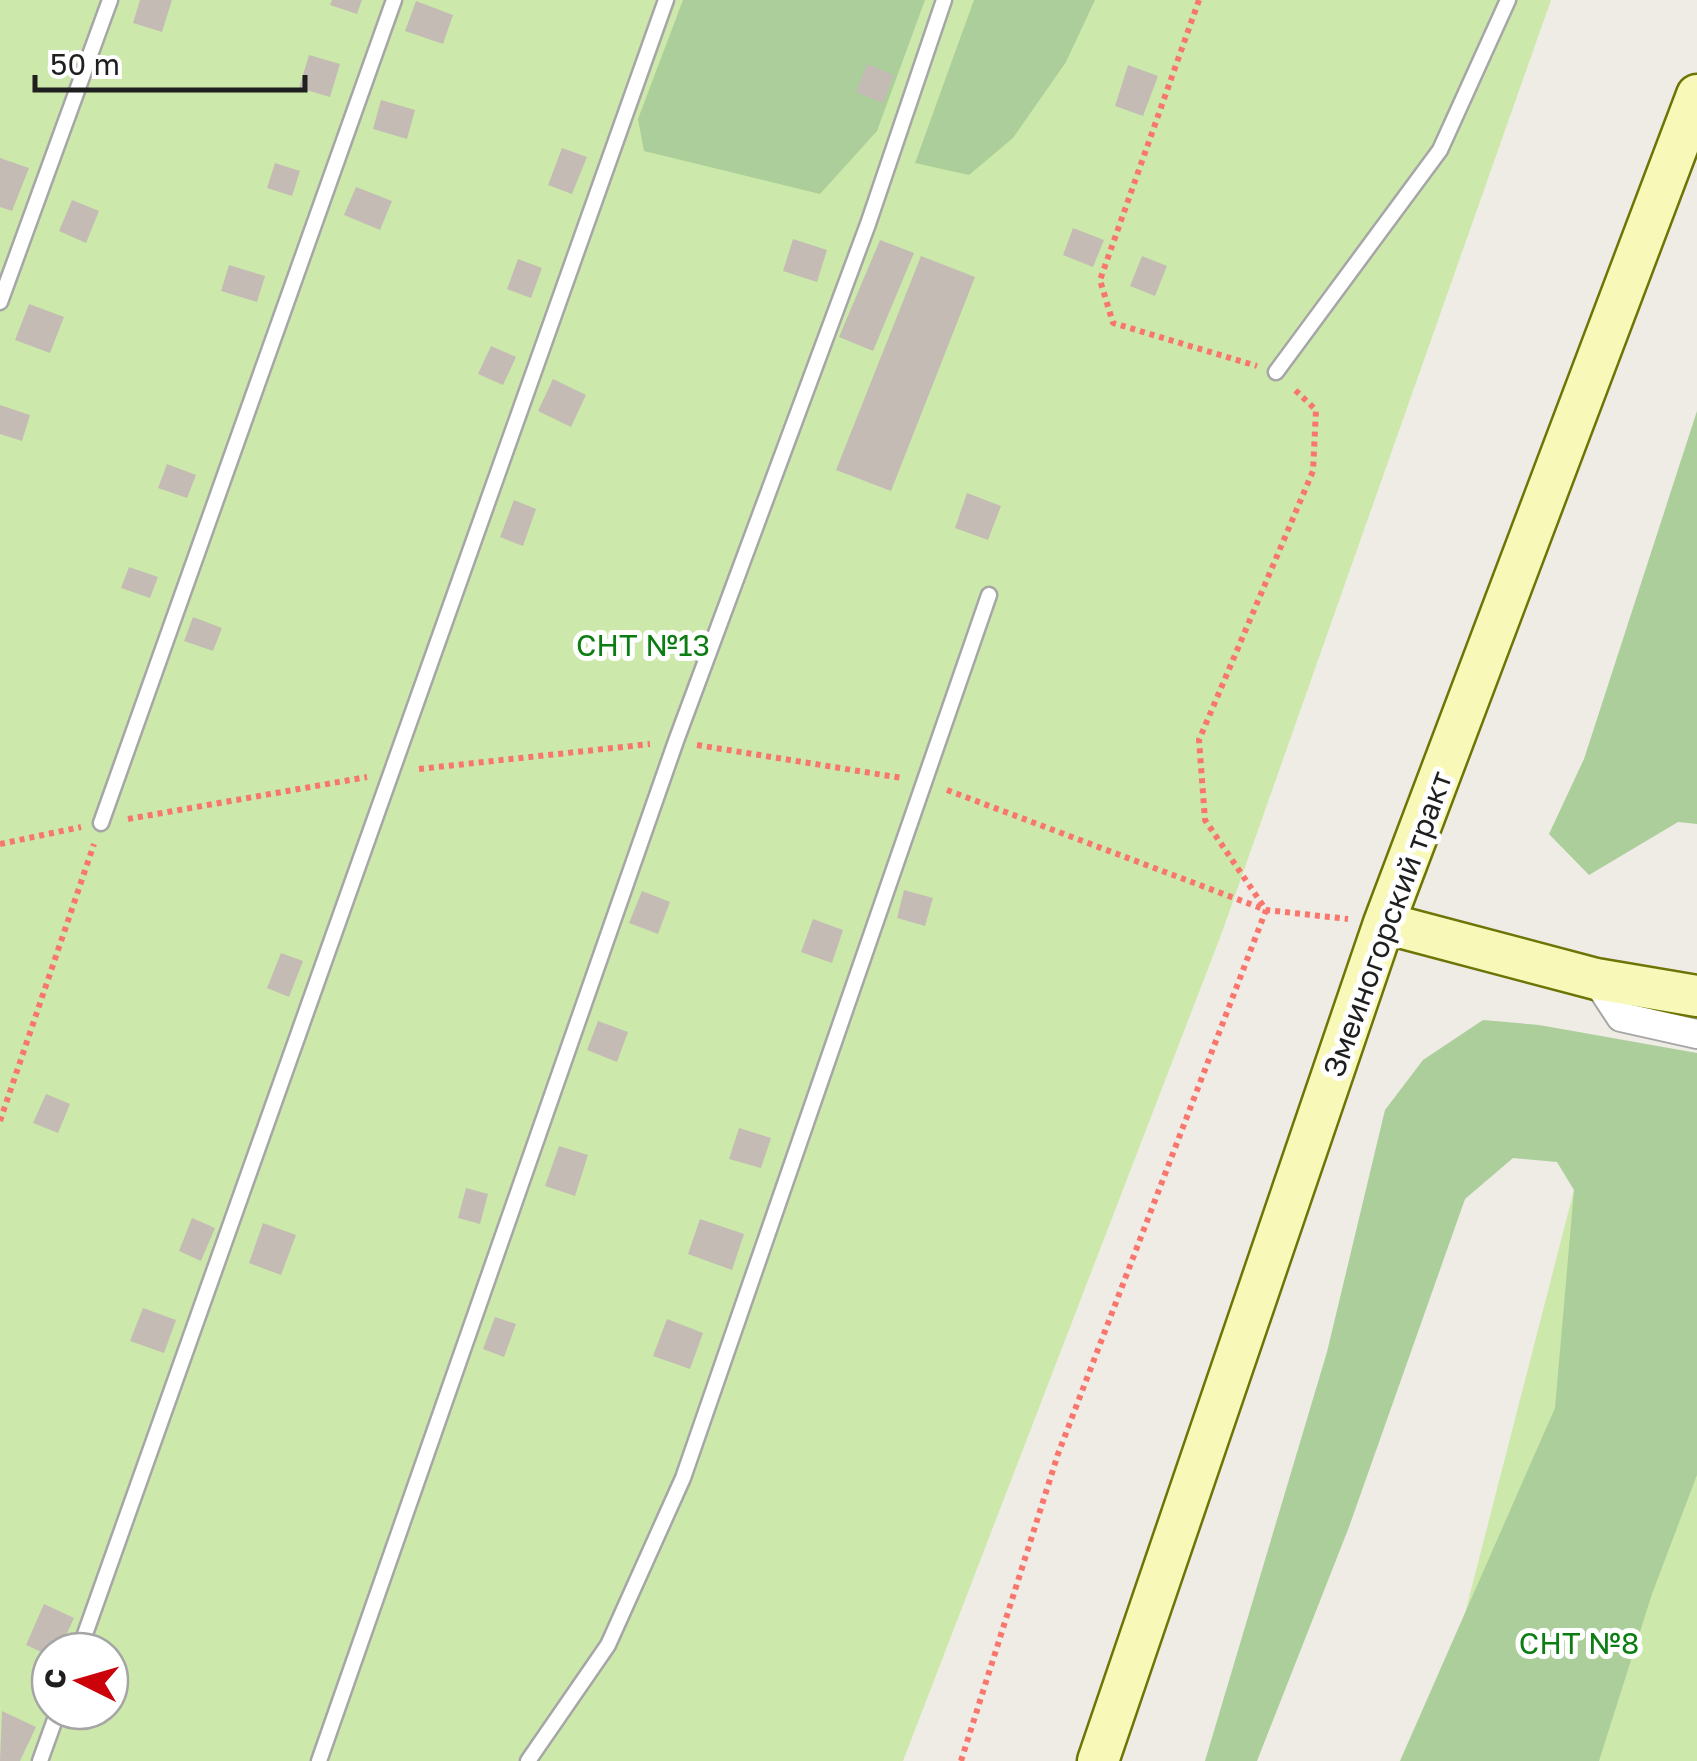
<svg xmlns="http://www.w3.org/2000/svg" width="1697" height="1761" font-family="'Golos Text',sans-serif">
	<style>
		.grass { fill: #cce9ab; fill-rule: evenodd }
		.forest { fill: #abce9a }
		.building { fill: #c4bbb4 }
		.lines { fill: none; stroke-linecap: round; stroke-linejoin: round }
		.lane-casing { stroke: #a6a6a6; stroke-width: 19 }
		.street-casing { stroke: #a6a6a6; stroke-width: 32 }
		.secondary-casing { stroke: #6d7506; stroke-width: 45 }
		.path { stroke: #f9766d; stroke-width: 6; stroke-dasharray: 5 5; stroke-linecap: butt }
		.lane { stroke: #fff; stroke-width: 14 }
		.street { stroke: #fff; stroke-width: 28 }
		.secondary { stroke: #f8f9b9; stroke-width: 40 }
		.labels { text-anchor: middle; dominant-baseline: central; stroke-width: 10; stroke-linejoin: round; paint-order: stroke }
		.park-label { font-size: 30px; fill: #0c7d12; stroke: #fff }
		.street-label { font-size: 30px; fill: #1f1f1f; stroke: #fff }
	</style>
	<rect width="100%" height="100%" fill="#efebe5"/>
	<path class="grass" d="M0 0H1551L1221 935 903 1761H0ZM50 1651H110V1711H50Z
		M1697 1072V1761H1427L1574 1190Z"/>
	<path class="forest" d="M683 0H925L877 131 820 194 644 151 638 119Z
		M974 0H1095L1066 62 1013 138 969 175 915 163Z
		M1697 411V824L1678 822 1589 875 1549 834 1584 759Z
		M1483 1020 1539 1025 1697 1053V1475L1652 1594 1599 1761H1400L1555 1408 1574 1190 1557 1162 1513 1158 1465 1199 1349 1527 1257 1761H1205L1327 1352 1385 1110 1423 1060Z"/>
	<path class="building" d="M140 0H172L162 32 133 23Z
		M332 0H362L357 14 330 5Z
		M416 1 453 15 443 44 405 31Z
		M309 55 340 64 330 97 299 88Z
		M867 64 894 75 883 103 856 92Z
		M1128 65 1158 76 1143 116 1115 106Z
		M381 100 415 110 407 139 373 129Z
		M562 148 587 157 572 194 548 185Z
		M0 158 29 168 12 211 0 207Z
		M275 163 300 171 292 196 267 188Z
		M356 187 392 201 380 230 344 215Z
		M72 200 99 211 86 243 59 231Z
		M1073 228 1104 240 1093 267 1063 255Z
		M793 239 827 250 817 282 783 271Z
		M880 240 914 253 873 351 839 337Z
		M921 256 975 277 891 491 836 470Z
		M1142 256 1167 266 1155 296 1130 286Z
		M518 259 542 268 531 298 507 289Z
		M229 265 265 276 257 302 221 291Z
		M29 304 64 317 50 353 15 340Z
		M491 346 516 357 503 385 478 374Z
		M553 379 586 395 571 427 538 411Z
		M0 405 30 415 22 441 0 434Z
		M167 464 196 475 187 498 158 488Z
		M967 493 1001 506 988 540 955 528Z
		M514 500 536 509 523 546 500 537Z
		M129 567 158 577 150 598 121 588Z
		M193 617 222 628 213 651 184 641Z
		M904 890 933 898 925 926 897 918Z
		M642 891 670 902 658 934 629 923Z
		M813 919 843 930 832 963 801 952Z
		M281 953 303 961 289 997 267 988Z
		M598 1021 628 1032 617 1062 587 1050Z
		M46 1094 70 1104 58 1133 33 1123Z
		M739 1128 771 1138 761 1168 729 1159Z
		M559 1146 588 1155 575 1196 545 1186Z
		M466 1188 488 1194 480 1224 458 1218Z
		M192 1218 215 1228 201 1261 179 1251Z
		M700 1219 744 1234 732 1270 688 1254Z
		M263 1223 296 1235 281 1275 249 1263Z
		M143 1308 176 1320 164 1353 130 1341Z
		M495 1317 516 1324 504 1357 483 1349Z
		M667 1319 703 1333 690 1369 653 1356Z
		M44 1604 74 1618 59 1651H50V1656L26 1645Z
		M2 1711 36 1727 20 1761H0Z"/>
	<g class="lines">
		<defs>
			<path id="lane" d="M0 302 110 0
				M1276 372 1440 150 1508 0
				M101 823 394 0
				M79 1651 666 0
				M40 1761 58 1711
				M319 1761 676 741 868 224 944 0
				M528 1761 608 1645 683 1478 989 595"/>
			<path id="street" d="M1596 979 1621 1017 1697 1034"/>
			<path id="secondary" d="M1384 923 1596 979 1697 996
				M1098 1761 1384 923 1697 95"/>
		</defs>
		<use href="#lane" class="lane-casing"/>
		<use href="#street" class="street-casing"/>
		<use href="#secondary" class="secondary-casing"/>
		<path class="path" d="M1199 0 1100 280 1113 323 1257 366
			M697 745 902 778
			M419 769 650 744
			M947 790 1266 910 1348 919
			M128 819 367 777
			M0 844 81 827
			M0 1121 94 844
			M961 1761 1058 1454 1266 910 1205 820 1199 740 1313 471 1316 410 1293 388"/>
		<use href="#lane" class="lane"/>
		<use href="#street" class="street"/>
		<use href="#secondary" class="secondary"/>
	</g>
	<g class="labels">
		<g class="park-label">
			<text x="643" y="645">СНТ №13</text>
			<text x="1579" y="1643">СНТ №8</text>
		</g>
		<g class="street-label">
			<text transform="translate(1387 924) rotate(-70)">Змеиногорский тракт</text>
		</g>
	</g>
	<g transform="translate(80 1681) rotate(275)"><circle r="48" fill="#ffffff" stroke="#a5a5a5" stroke-width="2.5"/>
	<path d="M0-8L18 38L0 25L-18 38Z" fill="#cb0209"/>
	<text y="-15" font-size="28" font-weight="bold" text-anchor="middle" fill="#1f1f1f">С</text>
	</g>
	<path d="M35 75v15h270v-15" fill="none" stroke="#1f1f1f" stroke-width="5"/>
	<text x="50" y="75" font-size="30" fill="#1f1f1f" stroke="#ffffff" stroke-width="8" paint-order="stroke">50 m</text>
</svg>
